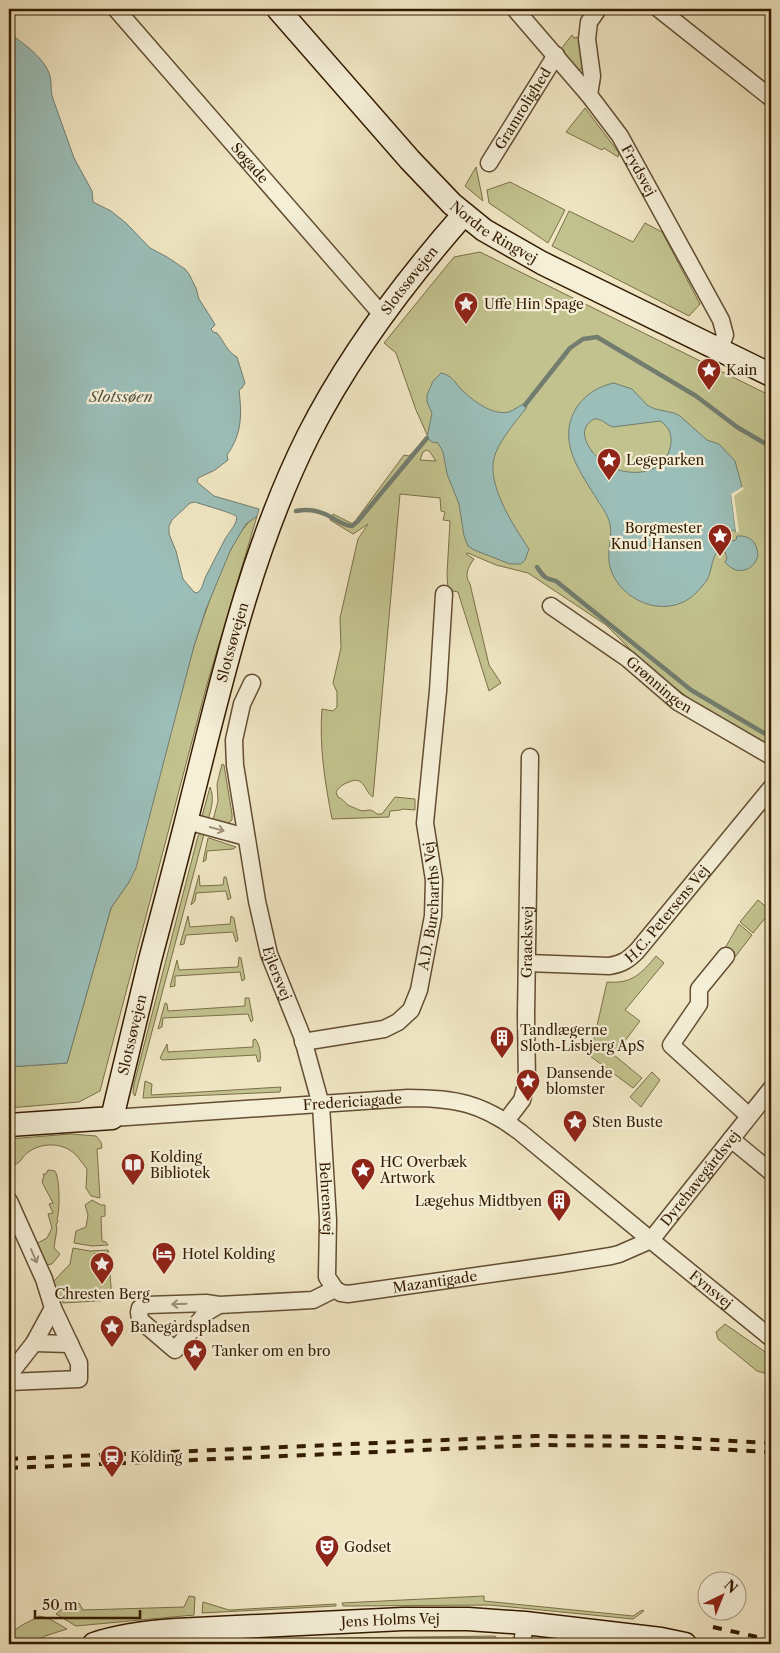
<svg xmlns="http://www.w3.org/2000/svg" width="780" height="1653" font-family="'Libre Caslon Text',serif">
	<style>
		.green { fill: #c2c28e; stroke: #7b6f48; fill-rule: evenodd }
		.water { fill: #9bbeb8; stroke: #727d6f; fill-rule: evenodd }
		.pier { fill: #f0e6c3 }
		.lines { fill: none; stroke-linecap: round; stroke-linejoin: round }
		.stream { stroke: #727d6f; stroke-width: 4.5 }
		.minor-casing { stroke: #634e32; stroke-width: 19 }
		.secondary-casing { stroke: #341c01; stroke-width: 25 }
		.minor { stroke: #f5efd8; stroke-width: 16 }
		.secondary { stroke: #f5efd8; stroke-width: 22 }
		.rail { stroke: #341c01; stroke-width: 4; stroke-dasharray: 9 9; stroke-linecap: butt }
		.oneway { stroke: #9e9077 }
		.labels { text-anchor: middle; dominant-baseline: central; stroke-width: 4.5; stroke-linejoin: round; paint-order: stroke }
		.street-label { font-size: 14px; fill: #341c01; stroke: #f5efd8 }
		.poi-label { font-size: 14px; fill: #341c01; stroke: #f5efd8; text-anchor: start }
		.water-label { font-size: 15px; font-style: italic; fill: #585541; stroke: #f5efd8 }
	</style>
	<rect width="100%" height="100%" fill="#f0e6c3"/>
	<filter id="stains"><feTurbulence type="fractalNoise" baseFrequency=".004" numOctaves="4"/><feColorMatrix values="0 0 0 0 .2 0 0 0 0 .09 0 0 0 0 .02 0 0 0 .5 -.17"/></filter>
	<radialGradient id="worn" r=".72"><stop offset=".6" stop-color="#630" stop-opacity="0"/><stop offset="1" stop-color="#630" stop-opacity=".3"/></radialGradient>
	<path class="green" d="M572 35 574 38 577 37 580 39 584 68 578 70 561 49Z
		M585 108 619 153 618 157 604 148 602 150 566 132Z
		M476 167 483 201 465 186Z
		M510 182 565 210 548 243 489 203 487 190Z
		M569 211 633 242 645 223 662 232 700 304 689 316 552 246Z
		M480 252 771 396V747L694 702 649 668 606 625 528 573 496 565 468 553 466 554 474 559C468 567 464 575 470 584L489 665 501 683 489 691 458 592 448 590 447 574 450 521 443 520 445 512 441 511 440 498 400 494 373 797C364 792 365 775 349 782 343 784 339 787 336 792L338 797C343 799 344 802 348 805 351 807 356 808 359 810 367 813 368 806 377 814H382L395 797 415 799V810L402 809 401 810 390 811 389 817 332 819C325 783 319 746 322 709L333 711 337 707V692L333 683 341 648 340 618 358 539 368 524 353 534 330 520 333 514 353 524 404 455 409 456 427 438 429 439 416 410 396 353 384 343 454 257ZM427 450 430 452 436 461 420 460 423 452Z
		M257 516 206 688 100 1091 79 1102 9 1108V1067L67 1063 111 908 129 882 194 646C204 617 231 528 257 516Z
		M222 764 224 765 232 814V820L227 824 213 820 218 801 217 784Z
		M210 787C215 799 211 809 208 820H201Z
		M200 833 204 834 135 1096 133 1093 134 1084 198 836Z
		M208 838H209L236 847 233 849 207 851 206 860 203 862Z
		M199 875 200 886 223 885 224 877H226L231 898 228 900 226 891 196 893 195 901 191 905Z
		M758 900 771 911 753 933 740 922Z
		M188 916 190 927 230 924 231 916 234 918 238 940 236 942 233 932 186 935 184 944 180 945Z
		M739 924 752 935 735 957 725 948Z
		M656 956 664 963 625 1010 640 1021 614 1055 642 1078 633 1088 590 1056 607 982C632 984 641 974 656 956Z
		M239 957 241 958 245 979 242 981 240 972 175 976V986L170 987 177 960 179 970 238 967Z
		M245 998H249L253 1020 251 1022 248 1014 163 1018 162 1027 158 1029 165 1003 167 1004 168 1011 245 1006Z
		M255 1039C260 1044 261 1055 260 1061L258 1062 256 1055 162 1060 160 1058 167 1044 168 1052 253 1047V1040Z
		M652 1072 660 1080 641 1107 630 1097Z
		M145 1081 152 1084 151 1095 281 1087 280 1092 143 1098Z
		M70 1134 96 1136 101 1142 102 1148 97 1149 100 1198 91 1196 86 1188 87 1169C83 1164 79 1158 75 1154 63 1143 44 1142 30 1151 20 1157 23 1164 9 1166V1139Z
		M48 1170 55 1171C60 1179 60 1211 57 1219L58 1221 56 1225 57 1228 54 1248 60 1254 52 1264 45 1265 36 1244 47 1238 52 1228 48 1214 53 1213 49 1204 53 1203 42 1182 44 1176 43 1174H46Z
		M92 1200 101 1205H105V1216L101 1217 102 1241 106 1242 108 1245 92 1246 74 1243 76 1231 86 1227 88 1215 85 1205Z
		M73 1248 90 1251 108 1250 109 1252 94 1254 103 1274H110L112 1300 63 1303 53 1282 70 1264Z
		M725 1324 771 1356V1375L757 1371 718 1339 716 1332Z
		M189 1596 195 1597 194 1615 76 1626 56 1614 70 1603H79L83 1610 184 1607Z
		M484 1596V1601L633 1616 642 1610 644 1611 633 1619 490 1605 343 1606 342 1603Z
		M203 1602 229 1610 336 1604V1606L202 1613Z
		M39 1616 48 1618 67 1629 45 1636 32 1644H9C9 1628 26 1624 39 1616Z
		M495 1636 501 1644H348L337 1641 336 1638Z"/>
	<path class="water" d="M9 33C23 43 45 58 50 76 52 83 50 90 53 99L74 158 92 191 93 202 111 211 126 223 150 248 167 257 185 269 189 274 196 288 199 299 213 321 215 325 211 329 213 332 217 333C224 341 227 352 237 357L245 383 242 388 239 390C242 415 242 434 227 455L228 460 215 470 198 478 197 482 214 496 259 509 257 516 246 524 231 549 206 609 194 646 136 868 129 882 111 908 67 1063 9 1067ZM195 502C203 505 234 513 237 517 236 526 228 533 224 541 218 553 212 564 206 576 203 582 203 589 197 593L194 592 183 579 176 551 169 534V526L172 520 190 503Z
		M441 373C451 375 454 381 460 388 471 399 491 416 509 412 514 410 518 407 523 404L527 407C516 421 503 436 496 452 483 481 514 526 529 549L525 560 521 564H510L474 550 468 546 464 536 459 504 447 474 443 452 438 443 432 442 427 438 432 413 427 402V395L433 381Z
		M614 383 632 389 647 405 655 409 674 413 680 416 707 440 719 444 735 461 742 487 731 495 736 532 733 530 729 531 726 536 731 541 736 540 737 536C750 535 757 542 758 555 754 572 736 576 725 562L727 558 725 552 718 551C711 559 712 571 707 580 704 584 699 590 695 594 667 620 622 602 611 570 605 555 613 539 610 524 608 516 603 508 598 501 581 473 557 443 575 410 583 396 598 386 614 383ZM594 419C602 418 606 425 613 427L660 421C670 427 673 437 670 448 664 473 635 477 613 468 597 462 570 432 594 419Z"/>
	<path class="pier" d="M742 487 744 489 734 496 739 532H736L731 494Z"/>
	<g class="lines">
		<path class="stream" d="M525 405 570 348 583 339 597 337 696 396 737 427 771 447
			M296 511C306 509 316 510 325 514 334 518 343 526 352 526L358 521 427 438
			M537 567C544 577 544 578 556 581L691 690 769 736"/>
		<defs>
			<g id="minor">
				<path id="s1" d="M116 9 383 316"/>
				<path id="s2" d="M515 9 589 95 620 136 721 320 725 335 719 351"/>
				<path d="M659 9 771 98"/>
				<path d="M589 95 592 76 587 39 589 22 598 9"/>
				<path id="s3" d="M489 163 556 55"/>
				<path id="s4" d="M551 606 628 659 678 702 771 756"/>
				<path id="s5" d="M252 683 242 704 234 740 235 765 257 901 269 954 302 1036 321 1105 328 1220 327 1277 335 1289 341 1293 348 1294 561 1264 611 1256 619 1254 651 1240 771 1089"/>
				<path d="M187 821 246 837"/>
				<path d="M726 956 699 989V1004L671 1045 749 1116"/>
				<path id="s6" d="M527 963 609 966C622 964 628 960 637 951L771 788"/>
				<path id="s7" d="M303 1042 384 1029 398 1022 411 1010 419 990 433 916 434 880 425 823 438 691 444 594"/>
				<path id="s8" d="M112 1118 408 1098C455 1098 482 1103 520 1132 603 1201 687 1270 771 1338"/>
				<path id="s9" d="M506 1121 522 1100 527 1081 526 1015 530 757"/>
				<path d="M731 1139 771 1172"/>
				<path d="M9 1201 44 1279 53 1308 79 1363V1379L9 1382"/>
				<path d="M219 1305 207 1312 175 1350 140 1320 139 1312 140 1308 147 1305 206 1303 219 1305 313 1300 335 1289"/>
				<path d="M34 1343 70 1344"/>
				<path d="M9 1375 34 1343 53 1308"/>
				<path d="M522 1644 525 1623"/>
			</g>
			<g id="secondary">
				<path id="s10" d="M278 9 410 160 452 204 484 230 542 263 771 375"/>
				<path id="s11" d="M9 1125 112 1118C125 1066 137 1013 150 960 164 907 178 855 191 802 222 679 251 550 308 436 349 355 405 281 464 214"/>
				<path id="s12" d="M94 1644C120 1635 148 1632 176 1630L403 1619H468L525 1623 661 1639 685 1644"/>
			</g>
		</defs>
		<use href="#minor" class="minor-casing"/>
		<use href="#secondary" class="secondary-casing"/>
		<use href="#minor" class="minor"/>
		<use href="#secondary" class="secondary"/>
		<path class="rail" d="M9 1459 536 1436 663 1437 771 1443
			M9 1468 536 1445 663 1446 771 1452
			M713 1627 771 1640"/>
	</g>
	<defs><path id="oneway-shaft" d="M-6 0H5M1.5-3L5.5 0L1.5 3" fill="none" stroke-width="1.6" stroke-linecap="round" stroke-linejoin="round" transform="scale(1.25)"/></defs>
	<g class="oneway">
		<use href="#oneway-shaft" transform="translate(217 829) rotate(15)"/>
		<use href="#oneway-shaft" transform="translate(34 1256) rotate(66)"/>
		<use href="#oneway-shaft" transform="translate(179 1304) rotate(178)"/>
	</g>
	<defs>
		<symbol id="sight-pin" viewBox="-11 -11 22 30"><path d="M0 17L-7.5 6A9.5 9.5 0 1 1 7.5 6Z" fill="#8f2418" stroke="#f5efd8"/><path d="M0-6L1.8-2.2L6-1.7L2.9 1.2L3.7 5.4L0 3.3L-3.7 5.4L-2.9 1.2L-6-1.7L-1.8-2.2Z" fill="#fff"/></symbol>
		<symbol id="building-pin" viewBox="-11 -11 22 30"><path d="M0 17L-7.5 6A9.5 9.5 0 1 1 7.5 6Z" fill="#8f2418" stroke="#f5efd8"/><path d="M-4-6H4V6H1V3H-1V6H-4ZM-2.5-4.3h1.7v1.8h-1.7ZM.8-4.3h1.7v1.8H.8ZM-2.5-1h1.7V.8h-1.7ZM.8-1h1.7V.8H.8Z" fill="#fff"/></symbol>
		<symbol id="library-pin" viewBox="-11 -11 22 30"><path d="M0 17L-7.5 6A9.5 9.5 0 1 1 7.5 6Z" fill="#8f2418" stroke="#f5efd8"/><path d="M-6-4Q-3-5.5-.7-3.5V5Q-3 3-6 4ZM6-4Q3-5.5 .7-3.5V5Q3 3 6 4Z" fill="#fff"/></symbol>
		<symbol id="hotel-pin" viewBox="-11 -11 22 30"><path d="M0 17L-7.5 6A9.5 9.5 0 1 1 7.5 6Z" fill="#8f2418" stroke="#f5efd8"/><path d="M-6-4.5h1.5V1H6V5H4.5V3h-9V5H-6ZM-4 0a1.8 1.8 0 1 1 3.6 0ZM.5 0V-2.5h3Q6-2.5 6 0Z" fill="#fff"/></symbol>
		<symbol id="station-pin" viewBox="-11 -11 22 30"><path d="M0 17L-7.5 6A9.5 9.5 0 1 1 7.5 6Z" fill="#8f2418" stroke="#f5efd8"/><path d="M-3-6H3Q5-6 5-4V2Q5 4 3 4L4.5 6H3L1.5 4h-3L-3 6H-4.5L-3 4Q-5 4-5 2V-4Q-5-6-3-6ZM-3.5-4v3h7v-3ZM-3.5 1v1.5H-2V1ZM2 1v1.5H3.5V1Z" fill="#fff"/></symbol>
		<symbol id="theatre-pin" viewBox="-11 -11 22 30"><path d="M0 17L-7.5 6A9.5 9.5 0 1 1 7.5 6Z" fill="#8f2418" stroke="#f5efd8"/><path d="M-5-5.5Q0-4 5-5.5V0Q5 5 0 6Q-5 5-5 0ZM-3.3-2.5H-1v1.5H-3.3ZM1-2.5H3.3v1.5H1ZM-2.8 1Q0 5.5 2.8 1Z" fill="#fff"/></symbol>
	</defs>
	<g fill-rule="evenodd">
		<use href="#sight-pin" x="452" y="290" width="28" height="38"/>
		<use href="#sight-pin" x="695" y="356" width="28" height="38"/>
		<use href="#sight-pin" x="595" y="446" width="28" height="38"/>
		<use href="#sight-pin" x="706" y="522" width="28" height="38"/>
		<use href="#building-pin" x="488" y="1024" width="28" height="38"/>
		<use href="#sight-pin" x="514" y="1067" width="28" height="38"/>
		<use href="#sight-pin" x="561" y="1108" width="28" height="38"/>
		<use href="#library-pin" x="119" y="1151" width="28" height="38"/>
		<use href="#sight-pin" x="349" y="1156" width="28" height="38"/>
		<use href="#building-pin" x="545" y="1187" width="28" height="38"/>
		<use href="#hotel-pin" x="150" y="1240" width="28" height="38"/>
		<use href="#sight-pin" x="88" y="1250" width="28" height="38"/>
		<use href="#sight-pin" x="98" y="1313" width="28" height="38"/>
		<use href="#sight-pin" x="181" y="1337" width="28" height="38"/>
		<use href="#station-pin" x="98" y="1443" width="28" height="38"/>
		<use href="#theatre-pin" x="313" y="1533" width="28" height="38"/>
	</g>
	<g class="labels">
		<g class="street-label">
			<text stroke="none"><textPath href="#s3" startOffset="64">Gramrolighed</textPath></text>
			<text stroke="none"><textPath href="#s1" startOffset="204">Søgade</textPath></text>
			<text stroke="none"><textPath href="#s2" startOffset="204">Frydsvej</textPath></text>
			<text stroke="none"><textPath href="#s10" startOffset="312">Nordre Ringvej</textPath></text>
			<text stroke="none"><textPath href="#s11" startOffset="1000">Slotssøvejen</textPath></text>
			<text stroke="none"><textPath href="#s11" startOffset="594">Slotssøvejen</textPath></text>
			<text stroke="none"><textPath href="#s4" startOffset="134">Grønningen</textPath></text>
			<text stroke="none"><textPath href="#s7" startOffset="222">A.D. Burcharths Vej</textPath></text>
			<text stroke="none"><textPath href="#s6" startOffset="162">H.C. Petersens Vej</textPath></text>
			<text stroke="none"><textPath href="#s9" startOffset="185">Graacksvej</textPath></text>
			<text stroke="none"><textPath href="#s5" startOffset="298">Ejlersvej</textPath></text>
			<text stroke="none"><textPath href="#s11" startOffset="189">Slotssøvejen</textPath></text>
			<text stroke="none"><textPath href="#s8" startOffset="241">Fredericiagade</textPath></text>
			<text stroke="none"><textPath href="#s5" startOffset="1026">Dyrehavegårdsvej</textPath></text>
			<text stroke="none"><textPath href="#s5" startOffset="531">Behrensvej</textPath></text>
			<text stroke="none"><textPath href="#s5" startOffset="726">Mazantigade</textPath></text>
			<text stroke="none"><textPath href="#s8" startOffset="664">Fynsvej</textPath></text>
			<text stroke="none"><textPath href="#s12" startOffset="298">Jens Holms Vej</textPath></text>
		</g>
		<g class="poi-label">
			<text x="484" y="304">Uffe Hin Spage</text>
			<text x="726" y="370">Kain</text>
			<text x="626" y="460">Legeparken</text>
			<text x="702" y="528" text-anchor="end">Borgmester<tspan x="702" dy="16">Knud Hansen</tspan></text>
			<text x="520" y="1030">Tandlægerne<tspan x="520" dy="16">Sloth-Lisbjerg ApS</tspan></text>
			<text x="546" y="1073">Dansende<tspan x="546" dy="16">blomster</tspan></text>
			<text x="592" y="1122">Sten Buste</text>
			<text x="150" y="1157">Kolding<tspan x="150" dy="16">Bibliotek</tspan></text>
			<text x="380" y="1162">HC Overbæk<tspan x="380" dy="16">Artwork</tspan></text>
			<text x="542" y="1201" text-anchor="end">Lægehus Midtbyen</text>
			<text x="182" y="1254">Hotel Kolding</text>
			<text x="102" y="1294" text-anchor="middle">Chresten Berg</text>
			<text x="130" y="1327">Banegårdspladsen</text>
			<text x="212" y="1351">Tanker om en bro</text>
			<text x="130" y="1457">Kolding</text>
			<text x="344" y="1547">Godset</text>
		</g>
		<g class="water-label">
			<text x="121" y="396">Slotssøen</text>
		</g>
	</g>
	<rect width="780" height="1653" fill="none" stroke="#f0e6c3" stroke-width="30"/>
	<rect x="10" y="10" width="760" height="1633" fill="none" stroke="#341c01" stroke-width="2.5"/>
	<rect x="15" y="15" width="750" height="1623" fill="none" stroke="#341c01"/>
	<g transform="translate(722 1596) rotate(43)"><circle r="24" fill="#f5efd8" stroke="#a89b82"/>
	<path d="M0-4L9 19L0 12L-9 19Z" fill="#8f2418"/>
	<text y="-8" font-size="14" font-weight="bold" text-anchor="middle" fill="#341c01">N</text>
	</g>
	<path d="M35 1610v8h105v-8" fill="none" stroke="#341c01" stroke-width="2.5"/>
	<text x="42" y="1610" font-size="15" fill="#341c01" stroke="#f5efd8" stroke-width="4" paint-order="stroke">50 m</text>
	<rect width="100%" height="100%" filter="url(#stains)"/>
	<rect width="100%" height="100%" fill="url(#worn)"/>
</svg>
